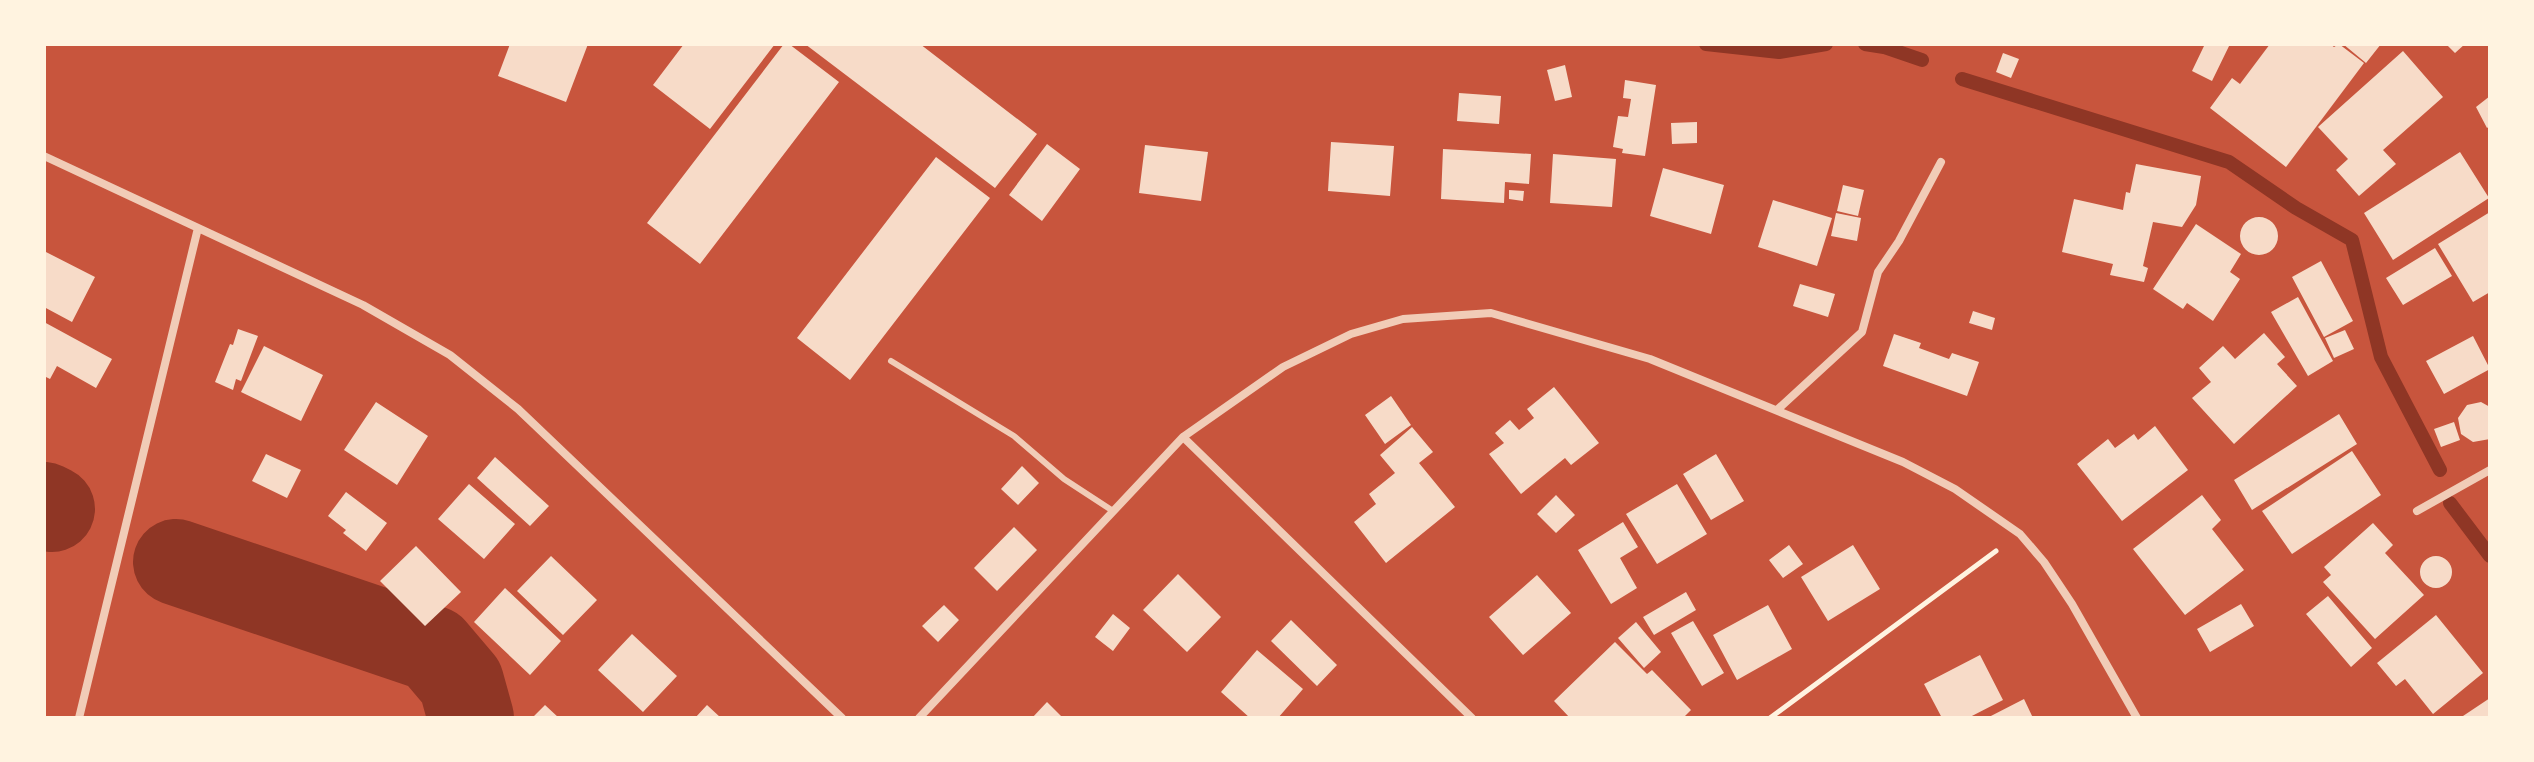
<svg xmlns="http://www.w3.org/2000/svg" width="2534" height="762" font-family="'Fira Sans',sans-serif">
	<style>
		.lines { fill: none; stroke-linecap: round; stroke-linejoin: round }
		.stream { stroke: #8f3625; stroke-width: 14 }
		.river { stroke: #8f3625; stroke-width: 86 }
		.building { fill: #f7dbc8 }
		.path { stroke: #fff3e0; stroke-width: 5 }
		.service { stroke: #f1ccb7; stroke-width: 6 }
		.minor { stroke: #f1ccb7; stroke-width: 8 }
	</style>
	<rect width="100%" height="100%" fill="#c8553d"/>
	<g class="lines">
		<path class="stream" d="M1706 44 1779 52 1826 44
			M1865 44 1884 47 1922 60
			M1962 79 2229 162 2296 208 2352 240 2381 357 2440 470
			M2450 503 2490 556"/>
		<path class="river" d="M44 505 52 509
			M176 562 433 649 461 682 471 718"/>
	</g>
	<path class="building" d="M510 44H588L566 102 498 76Z
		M684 44H775L710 129 653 85Z
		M784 44H789L839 82 700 264 647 223Z
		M805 44H920L1037 134 995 188Z
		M2199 44H2230L2212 81 2192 71 2204 46Z
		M2270 44H2330L2334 47 2339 44 2364 63 2286 167 2210 108 2232 78 2240 84Z
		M2343 44H2381L2366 63Z
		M2446 44H2465L2455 53Z
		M2403 51 2443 97 2383 150 2396 164 2359 196 2336 170 2348 159 2318 127Z
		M2003 53 2019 59 2011 78 1996 72Z
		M1565 65 1572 97 1555 101 1547 70Z
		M1625 80 1656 85 1645 156 1622 153 1623 149 1613 147 1618 116 1628 117 1631 99 1623 98Z
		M1459 93 1501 96 1499 124 1457 121Z
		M2490 96V126L2487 128 2476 107Z
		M1697 122V143L1672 144 1671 123Z
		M1331 142 1394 146 1390 196 1328 191Z
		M1047 144 1080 169 1042 221 1009 195Z
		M1145 145 1208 152 1201 201 1139 193Z
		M1443 149 1531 154 1529 184 1505 182 1504 203 1441 199Z
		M2460 152 2489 198 2393 260 2364 213Z
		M1553 154 1616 159 1612 207 1550 203Z
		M936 157 990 198 850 380 797 338Z
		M2136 164 2201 176 2196 205 2182 227 2153 222 2143 266 2148 268 2144 282 2110 275 2113 264 2062 252 2074 199 2123 210 2126 192 2130 193Z
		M1663 168 1724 185 1711 234 1650 216Z
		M1843 185 1864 190 1858 216 1837 211Z
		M1509 190 1524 191 1523 201 1509 199Z
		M1773 200 1832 218 1817 266 1758 247Z
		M2490 212V292L2473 302 2438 244Z
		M1836 213 1861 218 1857 241 1831 236Z
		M2240 236a19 19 0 1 1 38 0a19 19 0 1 1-38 0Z
		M2196 224 2241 254 2230 272 2240 279 2213 321 2187 303 2183 309 2153 289Z
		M2435 248 2452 276 2403 305 2386 278Z
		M44 251 95 277 72 322 44 307Z
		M2321 261 2353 321 2324 337 2292 277Z
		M1800 284 1835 294 1828 317 1793 306Z
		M2298 297 2333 361 2308 376 2271 312Z
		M1973 311 1995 318 1992 330 1969 323Z
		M44 322 112 359 96 388 57 366 50 379 44 376Z
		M238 329 258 336 241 381 236 379 233 390 215 382 230 344 233 345Z
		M2345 330 2354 349 2334 358 2325 338Z
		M2264 333 2285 357 2277 364 2297 386 2234 444 2192 398 2211 382 2199 368 2223 346 2235 359Z
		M1894 334 1921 343 1919 348 1949 359 1952 353 1979 362 1967 396 1883 366Z
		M2473 336 2490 369 2444 394 2426 361Z
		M264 346 323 375 301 421 241 392Z
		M1554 387 1599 443 1571 465 1565 458 1521 494 1489 454 1504 443 1495 433 1510 420 1519 430 1534 418 1527 409Z
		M1391 396 1411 425 1385 444 1365 415Z
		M376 402 428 436 397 485 344 450Z
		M2481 402 2490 407V439L2473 442 2461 434 2458 418 2467 405Z
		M2339 414 2357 444 2252 510 2234 480Z
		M2454 422 2460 440 2441 447 2434 429Z
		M2155 426 2188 470 2122 521 2077 464 2108 439 2115 448 2134 434 2138 440Z
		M1412 427 1433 452 1419 463 1455 507 1386 563 1354 522 1376 504 1369 494 1395 473 1380 455Z
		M2352 451 2381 495 2292 554 2262 511Z
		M266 454 301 470 287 498 252 481Z
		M1716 454 1744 501 1711 520 1683 474Z
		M495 457 549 506 530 526 477 478Z
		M1022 466 1039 483 1018 505 1001 489Z
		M469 484 515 524 484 559 438 519Z
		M1677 484 1707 534 1657 564 1626 514Z
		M346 492 387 523 366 551 343 533 346 530 328 516Z
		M1556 495 1575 515 1556 533 1537 514Z
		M2202 495 2221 520 2212 529 2244 570 2185 615 2133 549Z
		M1623 522 1638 547 1620 558 1637 588 1611 604 1578 550Z
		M2373 523 2393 545 2385 553 2424 595 2375 639 2323 582 2331 575 2324 567Z
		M1014 527 1037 550 997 591 974 568Z
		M1789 545 1803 564 1783 578 1769 560Z
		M1853 545 1880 589 1828 621 1801 577Z
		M416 546 461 592 425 626 380 581Z
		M551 556 597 600 563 635 517 591Z
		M2420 572a16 16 0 1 1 32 0a16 16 0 1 1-32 0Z
		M1178 574 1221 617 1187 652 1143 610Z
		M1537 575 1571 613 1523 655 1489 617Z
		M505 588 561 641 530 675 474 622Z
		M1686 592 1696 610 1654 635 1643 617Z
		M2328 596 2372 648 2351 667 2306 614Z
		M2241 604 2254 626 2210 652 2197 629Z
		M944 605 959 620 938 642 922 626Z
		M1768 605 1792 649 1737 680 1713 635Z
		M1113 614 1130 628 1113 651 1095 637Z
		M2436 615 2483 673 2433 714 2405 679 2396 686 2377 663Z
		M1291 620 1337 665 1317 686 1271 641Z
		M1693 621 1724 673 1702 686 1671 633Z
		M1636 622 1661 652 1644 668 1618 638Z
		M632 634 677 676 643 712 598 670Z
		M1615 642 1647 674 1652 670 1691 710 1683 718H1570L1554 701Z
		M1257 650 1303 689 1278 718H1250L1221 692Z
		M1980 655 2003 700 1968 718H1942L1924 684Z
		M2490 698V718H2460Z
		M2024 699 2033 718H1987Z
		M1047 702 1063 718H1032Z
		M545 705 559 718H532Z
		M707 705 721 718H695Z"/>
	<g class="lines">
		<path class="path" d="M1770 718 1996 551"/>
		<path class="service" d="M891 361 1014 436 1064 479 1113 511"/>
		<path class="minor" d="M44 156 363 305 450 355 518 409 842 718
			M1777 410 1862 332 1878 272 1899 241 1941 162
			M1183 437 1472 718
			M2417 511 2490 470
			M79 718 198 228
			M919 718 1183 437 1283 367 1351 334 1403 319 1491 313 1650 359 1903 462 1955 489 2020 534 2044 562 2072 604 2137 718"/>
	</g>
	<rect width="2534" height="762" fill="none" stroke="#fff3e0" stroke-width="92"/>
</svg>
